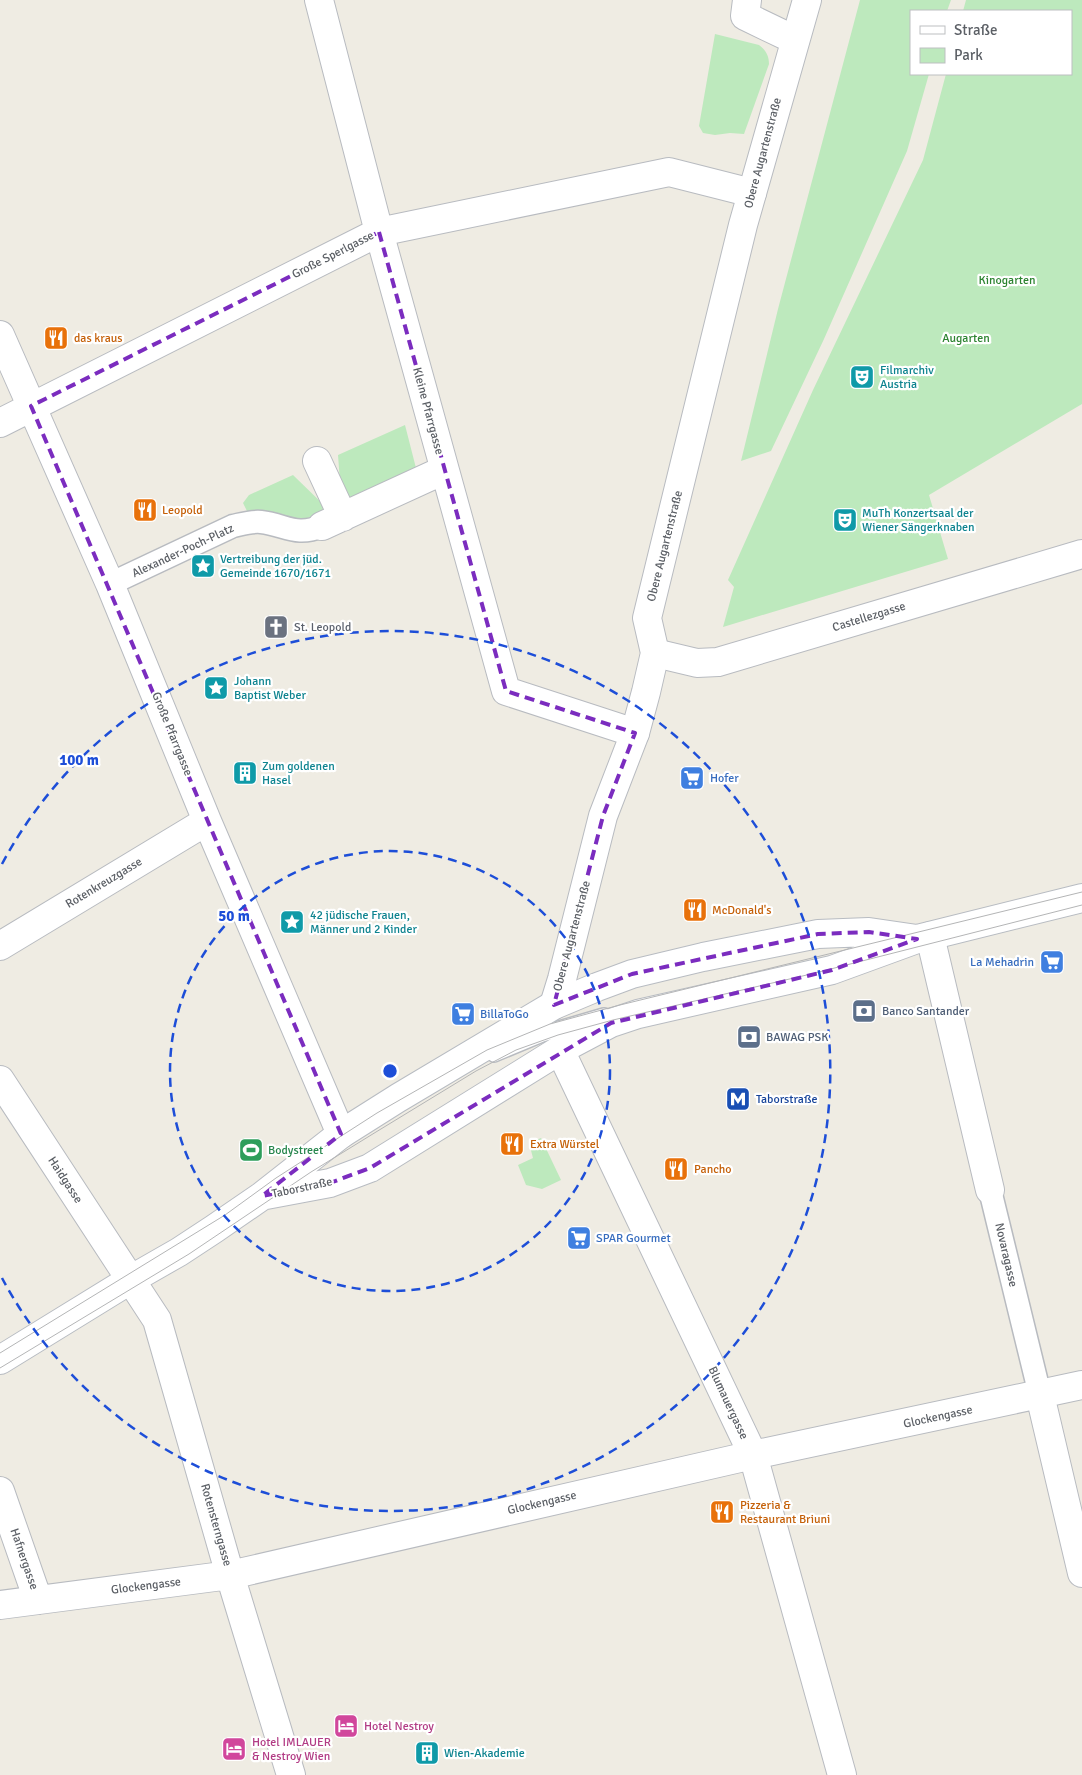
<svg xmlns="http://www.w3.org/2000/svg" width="1082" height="1775" font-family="Signika,sans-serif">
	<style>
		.green { fill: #bde9bd }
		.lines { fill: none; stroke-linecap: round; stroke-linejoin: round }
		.service-casing { stroke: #b8bbc0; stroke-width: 18 }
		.pedestrian-casing { stroke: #b8bbc0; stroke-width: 25 }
		.minor-casing { stroke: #b8bbc0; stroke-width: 30 }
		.tertiary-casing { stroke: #b8bbc0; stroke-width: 30 }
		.secondary-casing { stroke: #b8bcc2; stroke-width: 30 }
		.service { stroke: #fff; stroke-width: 15 }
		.pedestrian { stroke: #fff; stroke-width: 22 }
		.minor { stroke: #fff; stroke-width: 28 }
		.tertiary { stroke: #fff; stroke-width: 28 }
		.secondary { stroke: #fff; stroke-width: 28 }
		.tram { stroke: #b4b5b6; stroke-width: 1 }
		.marked { fill: none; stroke: #7b2cbf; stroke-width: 4; stroke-dasharray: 10 6; stroke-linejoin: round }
		.ring { fill: none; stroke: #1d4ed8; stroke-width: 2.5; stroke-dasharray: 9 6 }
		.labels { text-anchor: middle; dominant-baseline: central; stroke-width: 4.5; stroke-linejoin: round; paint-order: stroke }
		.street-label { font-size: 12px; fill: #5b5f65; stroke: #fff }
		.park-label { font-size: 12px; fill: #2c8330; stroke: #fff }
		.food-label { font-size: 12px; fill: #c56008; stroke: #fff; text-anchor: start }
		.culture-label { font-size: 12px; fill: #0d838f; stroke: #fff; text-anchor: start }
		.worship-label { font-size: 12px; fill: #5b616d; stroke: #fff; text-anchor: start }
		.shop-label { font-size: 12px; fill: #366cbe; stroke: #fff; text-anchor: start }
		.service-label { font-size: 12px; fill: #4e5e75; stroke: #fff; text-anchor: start }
		.transit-label { font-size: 12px; fill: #164399; stroke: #fff; text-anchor: start }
		.leisure-label { font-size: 12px; fill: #27864d; stroke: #fff; text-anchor: start }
		.hotel-label { font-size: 12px; fill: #b23c85; stroke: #fff; text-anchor: start }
		.centre { fill: #1d4ed8; stroke: #fff; stroke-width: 2.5 }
		.ring-label { font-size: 15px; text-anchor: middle; font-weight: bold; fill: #1d4ed8; stroke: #fff; stroke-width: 4.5; stroke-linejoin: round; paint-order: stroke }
	</style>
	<rect width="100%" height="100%" fill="#efece3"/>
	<path class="green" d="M860 0H951L947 11H911V74H929L907 151 824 339 771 451 741 461 778 309Z
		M966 0H1082V404L929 495 948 559 723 627 734 587 728 580 813 390 923 160 946 74H1071V11H963Z
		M715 34 759 45C766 50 769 56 769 64L744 134 730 133 715 135 703 133 699 126Z
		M405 425 417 472 355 503 341 495 338 455Z
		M293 475 328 509 312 522 250 517 243 503 249 495Z
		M541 1138 561 1180 542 1189 526 1185 518 1165 533 1158 529 1143Z"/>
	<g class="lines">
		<defs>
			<path id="service" d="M494 1054 542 1034 604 1016"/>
			<path id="pedestrian" d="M110 584 233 526C242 524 251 521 261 522 286 525 296 537 322 526
				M990 1190 1040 1395"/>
			<path id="minor" d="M319 0 379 232 506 691 635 733
				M747 0 745 16 795 40
				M0 335 110 584 207 821 341 1134
				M0 423 379 232 669 172 752 193
				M317 461 343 517
				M322 526 444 470
				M655 653 697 663 718 662 1082 554
				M930 936 990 1190
				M0 946 207 821
				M560 1050 753 1455 842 1775
				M0 1080 157 1320 230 1575 291 1775
				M1040 1395 1082 1573
				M0 1491 38 1600
				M0 1605 230 1575 753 1455 1082 1385"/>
			<path id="tertiary" d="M554 1005 562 979 603 816 635 733 646 692 655 653 647 618 743 225 807 0"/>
			<path id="secondary" d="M266 1195 330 1183 370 1168 560 1050 611 1023 638 1014 832 970 917 939 1082 898
				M0 1360 130 1280 179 1252 214 1229 262 1196 341 1134 398 1098 554 1005 597 987 632 974 703 957 818 934 869 932 917 939"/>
		</defs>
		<use href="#service" class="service-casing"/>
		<use href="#pedestrian" class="pedestrian-casing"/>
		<use href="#minor" class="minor-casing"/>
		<use href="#tertiary" class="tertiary-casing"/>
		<use href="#secondary" class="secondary-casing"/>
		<use href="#service" class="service"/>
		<use href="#pedestrian" class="pedestrian"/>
		<use href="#minor" class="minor"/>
		<use href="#tertiary" class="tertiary"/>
		<use href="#secondary" class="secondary"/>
		<path class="tram" d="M0 1353 225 1215 276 1178 377 1113 487 1050 550 1024 620 1005 1082 892
			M0 1368 189 1254 311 1172 376 1132 476 1071 516 1050 558 1035 613 1020 811 974 1082 905"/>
	</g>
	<path class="marked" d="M379 232 506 691 635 733 603 816 554 1005 632 974 818 934 869 932 917 939 832 970 611 1023 370 1168 330 1183 262 1196 341 1134 31 406Z"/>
	<g class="ring">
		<circle cx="390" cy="1071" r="220"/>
		<path d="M2 864A440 440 0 1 1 2 1278"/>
	</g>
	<defs>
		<symbol id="restaurant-square" viewBox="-11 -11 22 22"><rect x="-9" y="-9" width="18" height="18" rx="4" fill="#e8710a" stroke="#fff"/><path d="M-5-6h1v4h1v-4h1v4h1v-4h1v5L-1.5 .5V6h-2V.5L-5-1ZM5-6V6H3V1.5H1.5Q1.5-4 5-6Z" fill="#fff"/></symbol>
		<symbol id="theatre-square" viewBox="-11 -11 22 22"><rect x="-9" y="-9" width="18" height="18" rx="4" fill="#0f9aa8" stroke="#fff"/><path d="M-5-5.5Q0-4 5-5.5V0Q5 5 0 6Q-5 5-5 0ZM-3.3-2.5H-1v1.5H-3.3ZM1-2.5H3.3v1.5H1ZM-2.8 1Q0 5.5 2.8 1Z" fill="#fff"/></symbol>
		<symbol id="sight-square" viewBox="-11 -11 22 22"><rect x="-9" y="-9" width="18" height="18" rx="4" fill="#0f9aa8" stroke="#fff"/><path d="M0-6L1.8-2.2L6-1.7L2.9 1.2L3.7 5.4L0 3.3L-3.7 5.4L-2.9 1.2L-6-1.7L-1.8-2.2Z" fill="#fff"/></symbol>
		<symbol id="church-square" viewBox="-11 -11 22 22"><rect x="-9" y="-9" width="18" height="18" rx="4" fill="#6b7280" stroke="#fff"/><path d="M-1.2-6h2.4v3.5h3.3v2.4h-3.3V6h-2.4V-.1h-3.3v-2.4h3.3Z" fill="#fff"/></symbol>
		<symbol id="building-square" viewBox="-11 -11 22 22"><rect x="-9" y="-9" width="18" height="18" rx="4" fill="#0f9aa8" stroke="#fff"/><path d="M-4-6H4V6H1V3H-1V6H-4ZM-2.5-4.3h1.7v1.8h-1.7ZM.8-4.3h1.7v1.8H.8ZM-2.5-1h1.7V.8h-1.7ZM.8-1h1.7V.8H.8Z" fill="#fff"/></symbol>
		<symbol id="supermarket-square" viewBox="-11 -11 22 22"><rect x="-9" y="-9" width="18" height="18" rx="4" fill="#3f7fe0" stroke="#fff"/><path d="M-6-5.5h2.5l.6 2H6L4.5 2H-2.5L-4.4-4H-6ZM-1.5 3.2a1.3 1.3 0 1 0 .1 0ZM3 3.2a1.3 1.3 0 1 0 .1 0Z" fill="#fff"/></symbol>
		<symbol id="bank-square" viewBox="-11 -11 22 22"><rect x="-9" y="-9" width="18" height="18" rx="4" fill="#5c6f8a" stroke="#fff"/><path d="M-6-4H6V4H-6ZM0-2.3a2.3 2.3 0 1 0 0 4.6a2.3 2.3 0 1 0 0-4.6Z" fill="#fff"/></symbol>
		<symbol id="metro-square" viewBox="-11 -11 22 22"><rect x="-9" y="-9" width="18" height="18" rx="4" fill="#1a4fb4" stroke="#fff"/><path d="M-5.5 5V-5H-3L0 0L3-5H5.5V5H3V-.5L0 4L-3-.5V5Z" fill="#fff"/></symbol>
		<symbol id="stadium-square" viewBox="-11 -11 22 22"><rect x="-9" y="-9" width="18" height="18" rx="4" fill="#2e9e5b" stroke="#fff"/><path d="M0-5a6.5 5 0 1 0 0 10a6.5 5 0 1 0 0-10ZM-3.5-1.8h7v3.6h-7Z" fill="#fff"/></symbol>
		<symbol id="hotel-square" viewBox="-11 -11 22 22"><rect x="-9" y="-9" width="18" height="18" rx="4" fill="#d1479c" stroke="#fff"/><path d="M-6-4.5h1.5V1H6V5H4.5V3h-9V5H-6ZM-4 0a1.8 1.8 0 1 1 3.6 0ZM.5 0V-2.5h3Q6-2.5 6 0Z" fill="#fff"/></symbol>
	</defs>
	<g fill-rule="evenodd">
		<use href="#restaurant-square" x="42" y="324" width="28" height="28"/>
		<use href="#theatre-square" x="848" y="363" width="28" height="28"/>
		<use href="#restaurant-square" x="131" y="496" width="28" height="28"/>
		<use href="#theatre-square" x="831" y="506" width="28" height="28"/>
		<use href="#sight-square" x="189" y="552" width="28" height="28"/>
		<use href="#church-square" x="262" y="613" width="28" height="28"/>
		<use href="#sight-square" x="202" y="674" width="28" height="28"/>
		<use href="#building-square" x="231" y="759" width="28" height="28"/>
		<use href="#supermarket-square" x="678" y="764" width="28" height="28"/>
		<use href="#restaurant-square" x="681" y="896" width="28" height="28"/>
		<use href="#sight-square" x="278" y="908" width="28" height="28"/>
		<use href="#supermarket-square" x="1038" y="948" width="28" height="28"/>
		<use href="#bank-square" x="850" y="997" width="28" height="28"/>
		<use href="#supermarket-square" x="449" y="1000" width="28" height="28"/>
		<use href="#bank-square" x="735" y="1023" width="28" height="28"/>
		<use href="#metro-square" x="724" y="1085" width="28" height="28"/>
		<use href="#restaurant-square" x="498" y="1130" width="28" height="28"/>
		<use href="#stadium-square" x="237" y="1136" width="28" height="28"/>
		<use href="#restaurant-square" x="662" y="1155" width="28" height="28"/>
		<use href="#supermarket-square" x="565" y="1224" width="28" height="28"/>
		<use href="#restaurant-square" x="708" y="1498" width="28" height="28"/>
		<use href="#hotel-square" x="332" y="1712" width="28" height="28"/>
		<use href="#hotel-square" x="220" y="1735" width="28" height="28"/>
		<use href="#building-square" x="413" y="1739" width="28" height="28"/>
	</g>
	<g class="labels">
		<g class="street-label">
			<text transform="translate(763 153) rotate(-75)">Obere Augartenstraße</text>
			<text transform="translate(333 255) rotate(-27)">Große Sperlgasse</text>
			<text transform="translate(428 411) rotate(75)">Kleine Pfarrgasse</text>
			<text transform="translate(665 546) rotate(-76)">Obere Augartenstraße</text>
			<text transform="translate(183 551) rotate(-25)">Alexander-Poch-Platz</text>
			<text transform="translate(869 617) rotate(-17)">Castellezgasse</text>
			<text transform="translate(172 734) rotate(68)">Große Pfarrgasse</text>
			<text transform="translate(104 883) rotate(-31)">Rotenkreuzgasse</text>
			<text transform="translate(572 936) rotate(-75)">Obere Augartenstraße</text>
			<text transform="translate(65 1180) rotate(57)">Haidgasse</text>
			<text transform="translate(302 1188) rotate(-12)">Taborstraße</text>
			<text transform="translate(1006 1255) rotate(77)">Novaragasse</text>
			<text transform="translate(728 1403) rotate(65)">Blumauergasse</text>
			<text transform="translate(938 1417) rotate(-12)">Glockengasse</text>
			<text transform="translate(542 1503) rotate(-13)">Glockengasse</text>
			<text transform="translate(216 1525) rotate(74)">Rotensterngasse</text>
			<text transform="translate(24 1559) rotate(71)">Hafnergasse</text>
			<text transform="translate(146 1586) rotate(-7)">Glockengasse</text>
		</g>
		<g class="park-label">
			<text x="1007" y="280">Kinogarten</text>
			<text x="966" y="338">Augarten</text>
		</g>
		<g class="food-label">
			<text x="74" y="338">das kraus</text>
			<text x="162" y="510">Leopold</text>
			<text x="712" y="910">McDonald's</text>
			<text x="530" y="1144">Extra Würstel</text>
			<text x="694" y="1169">Pancho</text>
			<text x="740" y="1505">Pizzeria &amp;<tspan x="740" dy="14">Restaurant Briuni</tspan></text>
		</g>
		<g class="culture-label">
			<text x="880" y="370">Filmarchiv<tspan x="880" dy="14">Austria</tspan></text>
			<text x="862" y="513">MuTh Konzertsaal der<tspan x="862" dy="14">Wiener Sängerknaben</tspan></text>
			<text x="220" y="559">Vertreibung der jüd.<tspan x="220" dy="14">Gemeinde 1670/1671</tspan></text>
			<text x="234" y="681">Johann<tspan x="234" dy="14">Baptist Weber</tspan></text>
			<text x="262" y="766">Zum goldenen<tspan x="262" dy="14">Hasel</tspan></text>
			<text x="310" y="915">42 jüdische Frauen,<tspan x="310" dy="14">Männer und 2 Kinder</tspan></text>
			<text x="444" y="1753">Wien-Akademie</text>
		</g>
		<g class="worship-label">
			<text x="294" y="627">St. Leopold</text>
		</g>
		<g class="shop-label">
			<text x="710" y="778">Hofer</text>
			<text x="1034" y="962" text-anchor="end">La Mehadrin</text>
			<text x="480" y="1014">BillaToGo</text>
			<text x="596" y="1238">SPAR Gourmet</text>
		</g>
		<g class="service-label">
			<text x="882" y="1011">Banco Santander</text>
			<text x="766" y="1037">BAWAG PSK</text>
		</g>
		<g class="transit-label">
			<text x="756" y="1099">Taborstraße</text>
		</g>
		<g class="leisure-label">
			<text x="268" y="1150">Bodystreet</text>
		</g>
		<g class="hotel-label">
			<text x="364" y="1726">Hotel Nestroy</text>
			<text x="252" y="1742">Hotel IMLAUER<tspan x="252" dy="14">&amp; Nestroy Wien</tspan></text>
		</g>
	</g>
	<circle cx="390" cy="1071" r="8" class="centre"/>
	<g class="ring-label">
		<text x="79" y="765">100 m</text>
		<text x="234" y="921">50 m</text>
	</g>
	<rect x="910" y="10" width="162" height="65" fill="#ffffff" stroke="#bdbfc1"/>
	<rect x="920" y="26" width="25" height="8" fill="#ffffff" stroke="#bdbfc1"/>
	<text x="954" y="35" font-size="15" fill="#5b5f65">Straße</text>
	<rect x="920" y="48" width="25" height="15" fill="#bde9bd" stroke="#bdbfc1"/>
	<text x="954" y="60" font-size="15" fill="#5b5f65">Park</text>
</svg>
